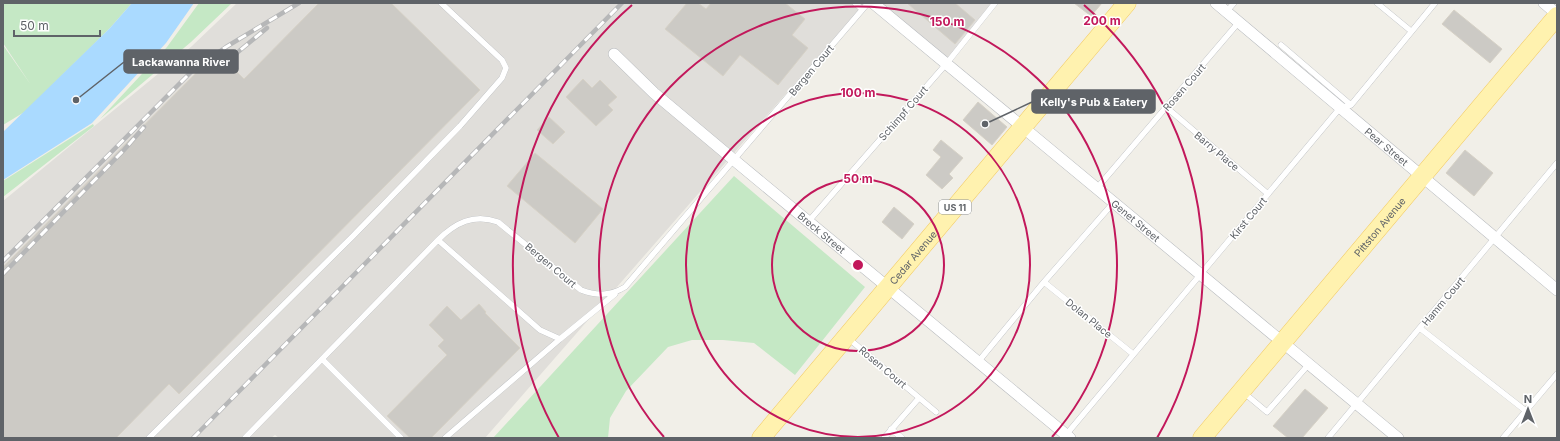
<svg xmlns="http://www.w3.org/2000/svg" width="1560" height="441" font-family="Inter,sans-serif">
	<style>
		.industrial { fill: #e0deda }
		.green { fill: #c5e8c5 }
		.water { fill: #aadaff }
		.building { fill: #cccac5; stroke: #d6d1c6 }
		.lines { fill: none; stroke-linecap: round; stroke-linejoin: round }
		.lane-casing { stroke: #b5b8bc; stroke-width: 6 }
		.street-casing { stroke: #b5b8bc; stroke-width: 12 }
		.primary-casing { stroke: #f2c960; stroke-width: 19 }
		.lane { stroke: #fff; stroke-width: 5.5 }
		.street { stroke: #fff; stroke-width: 11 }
		.primary { stroke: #fff2af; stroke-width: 18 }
		.rail-casing { stroke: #b6b7b8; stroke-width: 4.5 }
		.rail { stroke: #fff; stroke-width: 3; stroke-dasharray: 9; stroke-linecap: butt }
		.ring { fill: none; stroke: #c2185b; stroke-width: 2 }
		.labels { text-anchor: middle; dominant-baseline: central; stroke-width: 3; stroke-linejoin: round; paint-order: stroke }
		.shield { fill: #fff; stroke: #8f9295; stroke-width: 1 }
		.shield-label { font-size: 9px; font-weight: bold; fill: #5f6368 }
		.street-label { font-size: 10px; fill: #5f6368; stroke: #fff }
		.centre { fill: #c2185b; stroke: #fff; stroke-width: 2 }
		.ring-label { font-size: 12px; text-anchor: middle; font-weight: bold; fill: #c2185b; stroke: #fff; stroke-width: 3; stroke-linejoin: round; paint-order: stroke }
		.leader { fill: none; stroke: #5f6368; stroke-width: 1.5 }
		.callout-dot { fill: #5f6368; stroke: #fff; stroke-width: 1.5 }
		.callout { fill: #5f6368; stroke: #5f6368; stroke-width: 1.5 }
		.callout-label { font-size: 11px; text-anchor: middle; font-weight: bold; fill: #fff }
	</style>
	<rect width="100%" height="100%" fill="#f1efe8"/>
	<path class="industrial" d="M237 3H865L485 438H279L275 435 271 438H3V201L192 46Z
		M876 3H994L945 62Z"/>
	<path class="green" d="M3 3H132L110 28 39 98 41 102 3 125V45L31 85 3 43Z
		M199 3H232L191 42 100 119 167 47Z
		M93 124 94 126 3 197V181Z
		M734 176 865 287 795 375 754 343 723 340H692L668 347 626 391 610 418 608 438H493Z"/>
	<path class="water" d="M132 3H194L166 43 92 123 3 180V132L110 28Z"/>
	<path class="building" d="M319 3H391L480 90 179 394 169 384 116 438H3V267L217 52 244 79Z
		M687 3H698L706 9 711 3H785L805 19 792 35 808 48 778 85 740 55 723 76 665 29Z
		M907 3H955L975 20 955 44Z
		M1074 3H1102L1091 16Z
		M1454 10 1502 49 1490 63 1442 24Z
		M583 79 592 88 600 80 617 97 608 105 613 110 596 126 566 97Z
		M978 102 1007 127 992 145 963 120Z
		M549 117 565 132 553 144 537 130Z
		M941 140 963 158 949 174 953 178 942 189 926 175 941 157 933 150Z
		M1465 150 1493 173 1474 196 1446 173Z
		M535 153 603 209 575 243 507 186Z
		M894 207 914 224 902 239 882 222Z
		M479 304 486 312 485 313 520 348 431 438H410L387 416 447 355 438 346 444 340 429 325 447 306 461 320Z
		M1305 389 1328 408 1302 438H1288L1273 426Z"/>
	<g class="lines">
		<defs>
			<path id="lane" d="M855 3 862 9
				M1377 3 1411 31
				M1227 11 1234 3
				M1281 45 1351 105
				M1166 107 1268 194
				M1097 188 1239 22
				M808 222 947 63 995 3
				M438 240 540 330 560 339 615 294
				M1044 282 1133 354
				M1421 329 1526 411
				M848 338 936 412
				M322 359 401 438
				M978 362 1044 282 1114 202
				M1243 392 1267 412 1309 364
				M891 429 902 438
				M1065 436 1340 108 1351 105 1435 3
				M149 438 353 236 460 126 502 78 506 68 502 60 441 3
				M245 438 438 240C455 223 474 213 498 222L581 290C597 296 610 296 625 287L868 3
				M445 438 560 339
				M884 438 919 398
				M1328 438 1557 163
				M1503 438 1557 374"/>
			<g id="street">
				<path id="s1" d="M873 3 1398 438"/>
				<path id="s2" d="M1216 3 1557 290"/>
				<path d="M1544 3 1557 14"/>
				<path id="s3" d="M614 54 654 93 734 160 1070 438"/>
			</g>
			<g id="primary">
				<path id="s4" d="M761 438 1127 3"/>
				<path id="s5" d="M1202 438 1557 16"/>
			</g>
		</defs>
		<use href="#lane" class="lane-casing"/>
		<use href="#street" class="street-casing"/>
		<use href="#primary" class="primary-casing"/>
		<use href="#lane" class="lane"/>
		<use href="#street" class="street"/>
		<use href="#primary" class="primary"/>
		<defs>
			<path id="rail" d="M227 61 267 28
				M3 261 192 71 226 47 299 3
				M3 274 124 150 144 127
				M193 438 622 3"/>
		</defs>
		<use href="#rail" class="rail-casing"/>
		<use href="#rail" class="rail"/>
	</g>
	<g class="ring">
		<circle cx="858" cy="265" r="86"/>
		<circle cx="858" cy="265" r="172"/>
		<path d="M664 437A259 259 0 1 1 1052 437"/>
		<path d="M559 438A345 345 0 0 1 632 5M1084 5A345 345 0 0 1 1157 438"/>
	</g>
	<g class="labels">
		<rect class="shield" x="939" y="200" width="32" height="14" rx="3"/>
		<g class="shield-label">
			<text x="955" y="207">US 11</text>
		</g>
		<g class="street-label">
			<text transform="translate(811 70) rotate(-50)">Bergen Court</text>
			<text transform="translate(1184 87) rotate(-49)">Rosen Court</text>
			<text transform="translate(903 113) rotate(-49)">Schimpf Court</text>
			<text stroke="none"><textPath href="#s2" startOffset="223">Pear Street</textPath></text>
			<text transform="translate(1217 151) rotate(40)">Barry Place</text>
			<text transform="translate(1248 218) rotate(-50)">Kirst Court</text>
			<text stroke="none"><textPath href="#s1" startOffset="341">Genet Street</textPath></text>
			<text stroke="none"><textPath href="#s5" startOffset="276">Pittston Avenue</textPath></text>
			<text stroke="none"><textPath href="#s3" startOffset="274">Breck Street</textPath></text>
			<text stroke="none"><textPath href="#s4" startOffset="236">Cedar Avenue</textPath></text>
			<text transform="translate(551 265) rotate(40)">Bergen Court</text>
			<text transform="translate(1443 301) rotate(-50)">Hamm Court</text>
			<text transform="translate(1089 318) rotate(39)">Dolan Place</text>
			<text transform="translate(883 367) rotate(40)">Rosen Court</text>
		</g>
	</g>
	<circle cx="858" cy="265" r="6" class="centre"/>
	<g class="ring-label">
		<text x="1102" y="25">200 m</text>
		<text x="947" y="26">150 m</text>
		<text x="858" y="97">100 m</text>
		<text x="858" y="183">50 m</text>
	</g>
	<path class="leader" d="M76 100L124 62M985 124L1032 102"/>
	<g class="callout-dot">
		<circle cx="76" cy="100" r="4"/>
		<circle cx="985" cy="124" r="4"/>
	</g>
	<g class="callout">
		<rect x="124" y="50" width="114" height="23" rx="4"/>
		<rect x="1032" y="90" width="123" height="23" rx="4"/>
	</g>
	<g class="callout-label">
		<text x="181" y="66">Lackawanna River</text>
		<text x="1094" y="106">Kelly's Pub &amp; Eatery</text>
	</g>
	<rect width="1560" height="441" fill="none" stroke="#5f6368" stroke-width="8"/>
	<g transform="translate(1528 409)" stroke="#ffffff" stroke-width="3" paint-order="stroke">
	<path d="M0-3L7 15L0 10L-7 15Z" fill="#5f6368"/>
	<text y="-6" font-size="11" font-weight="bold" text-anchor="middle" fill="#5f6368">N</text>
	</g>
	<path d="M14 30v6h86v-6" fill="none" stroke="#5f6368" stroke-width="2"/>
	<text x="20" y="30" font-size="12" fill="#5f6368" stroke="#ffffff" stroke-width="3" paint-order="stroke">50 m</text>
</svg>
